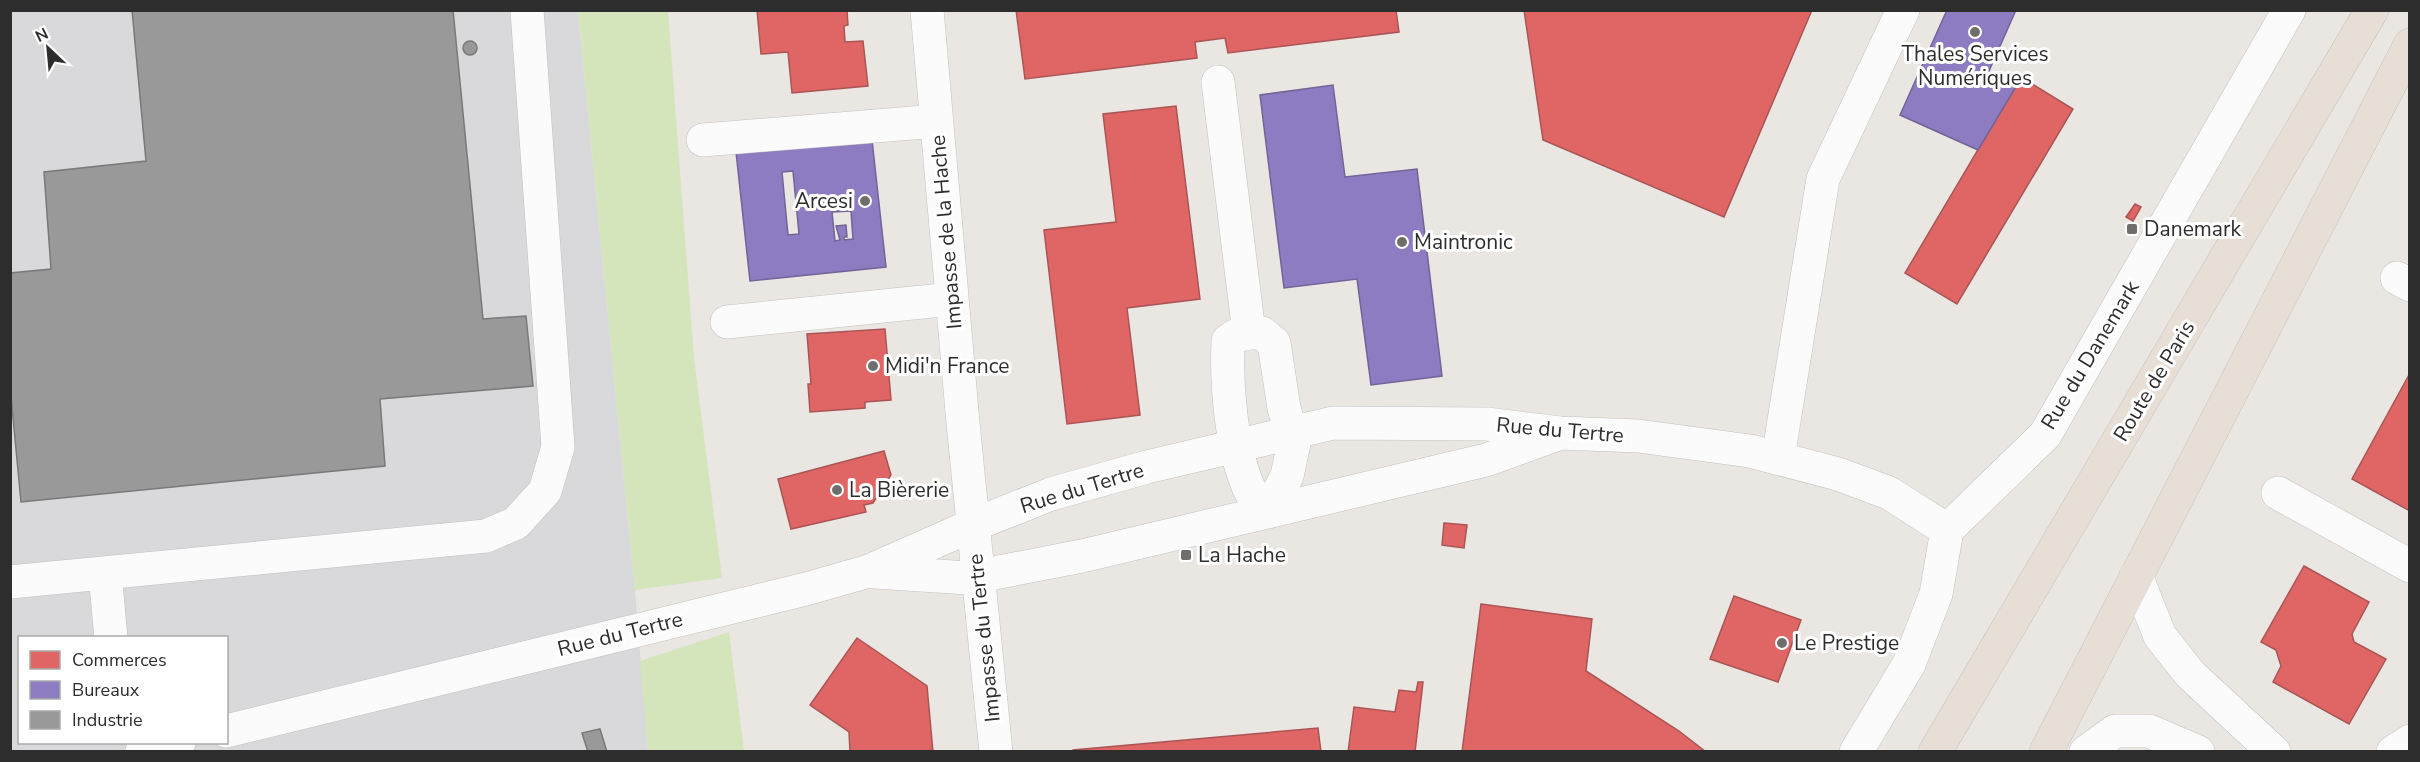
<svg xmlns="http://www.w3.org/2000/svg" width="2420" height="762" font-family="'Nunito Sans',sans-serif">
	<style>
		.industrial { fill: #d9d8da; fill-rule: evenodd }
		.green { fill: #d4e5bc }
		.shops { fill: #e06666; stroke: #a55; stroke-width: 1.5 }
		.offices { fill: #8e7cc3; stroke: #716496; stroke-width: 1.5; fill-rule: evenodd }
		.industry { fill: #999; stroke: #797979; stroke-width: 1.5 }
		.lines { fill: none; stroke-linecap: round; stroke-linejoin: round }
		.minor-casing { stroke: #c2c2c2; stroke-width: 34 }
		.major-casing { stroke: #c6c4c3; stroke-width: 34 }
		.minor { stroke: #fcfbfb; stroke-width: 33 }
		.major { stroke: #e7dfd5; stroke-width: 33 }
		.poi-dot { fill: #6f6e6c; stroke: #fff; stroke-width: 2 }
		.labels { text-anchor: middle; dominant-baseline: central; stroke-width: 6; stroke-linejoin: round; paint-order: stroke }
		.poi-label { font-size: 21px; fill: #2d2d2d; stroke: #fff; text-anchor: start }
		.street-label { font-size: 21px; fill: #2d2d2d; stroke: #fff }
	</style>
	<rect width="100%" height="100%" fill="#eae6e2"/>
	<path class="industrial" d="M10 11H578L635 590 648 751H11ZM20 638H226V742H20Z"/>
	<path class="green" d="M578 11H668L694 358 722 578 635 590Z
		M729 632 744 751H648L640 661Z"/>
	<path class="shops" d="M757 10H847L848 25 844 26 845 42 863 41 868 86 792 93 788 52 761 54Z
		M1016 10H1396L1399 32 1228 53 1225 38 1195 42 1197 58 1025 79Z
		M1524 10H1812L1724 217 1543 140Z
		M2021 77 2073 109 1957 304 1905 273Z
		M1176 106 1200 299 1127 308 1140 415 1067 424 1044 230 1116 222 1103 114Z
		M2135 204 2141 207 2133 221 2126 217Z
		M885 329 891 400 865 402V408L810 412 808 384H811L807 334Z
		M2410 373V511L2352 479Z
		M884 451 891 475 873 503 864 505 866 512 791 529 778 479Z
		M1444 523 1467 525 1464 548 1442 545Z
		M2304 566 2369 602 2352 634 2354 642 2386 659 2349 724 2273 682 2281 666 2276 650 2261 642Z
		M1734 596 1801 620 1778 682 1710 659Z
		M1481 604 1592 619 1586 671 1679 731 1706 752H1462Z
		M857 638 927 686 933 752H850L849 732 810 705Z
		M1418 682H1423L1415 752H1348L1354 707 1395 712 1399 690 1416 692Z
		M1318 728 1321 752H1073V750Z"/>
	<path class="offices" d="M1947 10H2016L1989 71 2017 85 1978 150 1900 115Z
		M1333 85 1345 177 1417 169 1442 376 1371 385 1357 279 1284 288 1260 95Z
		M872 140 886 267 750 281 736 152ZM793 171 799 234 788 235 782 172ZM851 211 853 239 844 240V237H847L846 225 836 226 840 240 835 241 832 212Z"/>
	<path class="industry" d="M132 10H453L483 319 526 316 533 386 380 399 385 466 21 502 10 386V273L51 269 44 172 146 161Z
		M463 48a7 7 0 1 1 14 0a7 7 0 1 1-14 0Z
		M600 729 607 752H588L582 733Z"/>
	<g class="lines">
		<defs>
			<path id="minor" d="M927 10 963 423 996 752
				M1218 82 1249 333
				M703 140 937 121
				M2397 278 2410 285
				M727 322 952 299
				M1249 333H1262L1274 343 1284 408 1294 443 1287 476 1268 512C1261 504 1251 495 1248 486 1231 446 1226 384 1228 341L1235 336Z
				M1778 458 1823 179 1903 10
				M2278 493 2410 566
				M875 572 968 578 1082 556 1486 460 1555 435
				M105 573 111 638
				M2136 576 2160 636 2190 674 2274 752
				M10 582 486 536 516 523 545 491 558 447 527 10
				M226 731 806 589 869 571 973 525 1051 494 1147 467 1333 423 1487 424 1560 433 1638 436 1750 451 1838 474 1889 493 1947 530
				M142 752 179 742
				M1856 752 1909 664 1936 594 1947 530 2045 435 2289 10
				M2086 752 2115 731H2149L2198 752
				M2393 752 2410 741"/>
			<path id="major" d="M1935 752 2372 10
				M2046 752 2410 45"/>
		</defs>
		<use href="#minor" class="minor-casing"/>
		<use href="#major" class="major-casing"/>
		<use href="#minor" class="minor"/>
		<use href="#major" class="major"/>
	</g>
	<g class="poi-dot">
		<circle cx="1975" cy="32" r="6"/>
		<circle cx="865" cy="201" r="6"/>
		<rect x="2126" y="223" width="12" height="12" rx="3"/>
		<circle cx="1402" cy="242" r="6"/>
		<circle cx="873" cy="366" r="6"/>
		<circle cx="837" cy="490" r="6"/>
		<rect x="1180" y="549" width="12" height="12" rx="3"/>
		<circle cx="1782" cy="643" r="6"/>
	</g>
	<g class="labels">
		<g class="poi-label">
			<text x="1975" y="54" text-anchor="middle">Thales Services<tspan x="1975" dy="24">Numériques</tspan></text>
			<text x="853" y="201" text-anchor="end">Arcesi</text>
			<text x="2144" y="229">Danemark</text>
			<text x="1414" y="242">Maintronic</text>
			<text x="885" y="366">Midi'n France</text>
			<text x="849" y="490">La Bièrerie</text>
			<text x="1198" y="555">La Hache</text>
			<text x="1794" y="643">Le Prestige</text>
		</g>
		<g class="street-label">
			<text transform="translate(946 232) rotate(-95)">Impasse de la Hache</text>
			<text transform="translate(2090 355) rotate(-59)">Rue du Danemark</text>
			<text transform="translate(2154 381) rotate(-59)">Route de Paris</text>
			<text transform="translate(1560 430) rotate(5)">Rue du Tertre</text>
			<text transform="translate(1082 488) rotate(-17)">Rue du Tertre</text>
			<text transform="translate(620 634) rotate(-14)">Rue du Tertre</text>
			<text transform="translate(984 638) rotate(-96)">Impasse du Tertre</text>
		</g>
	</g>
	<rect width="2420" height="762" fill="none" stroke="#2d2d2d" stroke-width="24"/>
	<rect x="18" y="636" width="210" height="108" fill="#ffffff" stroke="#ababab" stroke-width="1.5"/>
	<rect x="30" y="651" width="30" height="18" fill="#e06666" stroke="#ababab" stroke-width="1.5"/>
	<text x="72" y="666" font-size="18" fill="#2d2d2d">Commerces</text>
	<rect x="30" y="681" width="30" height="18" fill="#8e7cc3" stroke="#ababab" stroke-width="1.5"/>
	<text x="72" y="696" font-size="18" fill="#2d2d2d">Bureaux</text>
	<rect x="30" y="711" width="30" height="18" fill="#999999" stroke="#ababab" stroke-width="1.5"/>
	<text x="72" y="726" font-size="18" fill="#2d2d2d">Industrie</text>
	<g transform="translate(48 48) rotate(334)" stroke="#ffffff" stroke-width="4.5" paint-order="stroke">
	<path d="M0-4.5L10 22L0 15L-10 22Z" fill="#2d2d2d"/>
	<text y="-9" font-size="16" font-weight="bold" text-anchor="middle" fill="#2d2d2d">N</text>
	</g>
</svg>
